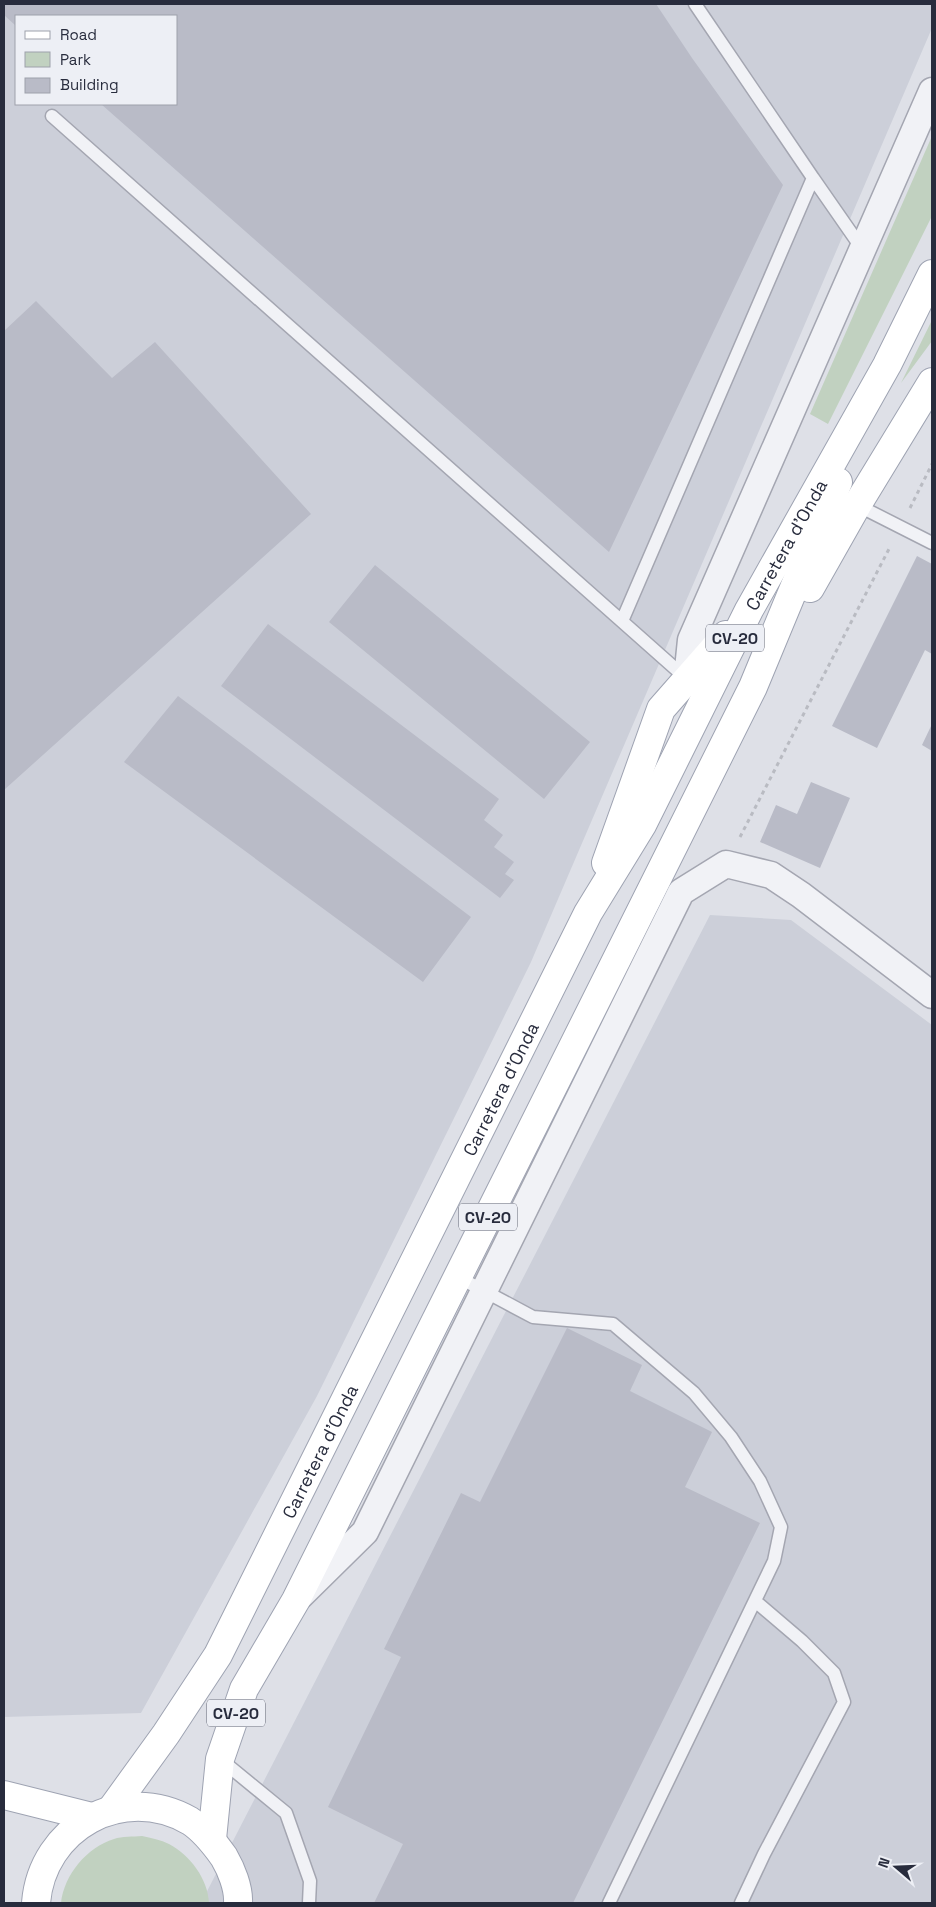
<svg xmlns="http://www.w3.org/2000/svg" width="936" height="1907" font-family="'Space Grotesk',sans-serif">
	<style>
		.built { fill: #cccfd9; fill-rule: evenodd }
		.green { fill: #c1d1c0 }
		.building { fill: #b9bbc7 }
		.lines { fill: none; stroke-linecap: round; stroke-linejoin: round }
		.lane-casing { stroke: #a4a6b1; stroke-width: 15 }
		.street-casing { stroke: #a4a6b1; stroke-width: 29 }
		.primary-casing { stroke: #9ea3b2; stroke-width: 30 }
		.path { stroke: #b9bbc2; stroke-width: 3; stroke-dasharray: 4 4; stroke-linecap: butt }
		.lane { stroke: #f1f2f6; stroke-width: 12 }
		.street { stroke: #f1f2f6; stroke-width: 26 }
		.primary { stroke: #fff; stroke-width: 28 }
		.labels { text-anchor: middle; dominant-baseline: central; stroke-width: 4.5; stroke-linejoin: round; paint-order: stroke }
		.shield { fill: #edeff5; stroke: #636674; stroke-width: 1 }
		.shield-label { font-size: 16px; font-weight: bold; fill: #282c3d }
		.street-label { font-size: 18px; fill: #282c3d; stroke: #edeff5 }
	</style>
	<rect width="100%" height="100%" fill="#dee0e7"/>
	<path class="built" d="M4 4H932V28L531 962 317 1396 141 1713 4 1717ZM16 16H176V104H16Z
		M710 915 791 920 932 1025V1903H201Z"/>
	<path class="green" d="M932 136V216L828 424 810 414Z
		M932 320V341L901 383Z
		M142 1836C151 1838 161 1840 169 1844 190 1855 208 1879 209 1903H61C64 1875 87 1847 114 1839 122 1836 133 1837 142 1836Z"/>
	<path class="building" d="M4 4H656L692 58 783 185 609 552 101 104H176V16H16V26L4 15Z
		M36 301 112 378 155 342 311 514 4 790V331Z
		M917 556 932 564V654L925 650 877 748 832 726Z
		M375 565 590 742 544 799 329 622Z
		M268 624 499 799 484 820 503 835 494 847 514 862 505 874 514 880 500 898 221 686Z
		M178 696 471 917 423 982 124 762Z
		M932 724V751L922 745Z
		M811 782 850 798 820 868 760 842 776 805 797 814Z
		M567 1328 642 1365 630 1391 712 1432 685 1487 760 1523 573 1903H374L403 1844 328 1807 401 1657 384 1649 461 1493 480 1502Z"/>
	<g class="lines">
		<defs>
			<path id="lane" d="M52 116 687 679
				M813 178 863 250
				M857 505 932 543
				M622 621 813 178 695 4
				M458 1277 533 1317 613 1324 694 1393 731 1437 760 1481 781 1527 774 1561 609 1903
				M220 1759 286 1813 310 1881 309 1903
				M741 1903 764 1854 844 1702 834 1673 802 1641 755 1601"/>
			<path id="street" d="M687 679 691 640 932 91
				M300 1596 365 1532 681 892 726 864 771 875 801 895 932 995"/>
			<g id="primary">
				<path d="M810 588 857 505 932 382"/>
				<path d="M606 863 661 709 726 635"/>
				<path d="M4 1795 92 1817"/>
				<path id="s1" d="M111 1810 166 1734 218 1655 588 913 642 825 749 610 887 365 932 274"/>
				<path d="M212 1839 220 1759 244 1689 296 1600 753 687 838 482"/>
				<path d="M36 1903C42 1828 122 1782 190 1821 204 1830 214 1843 224 1857 231 1869 239 1888 238 1903"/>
			</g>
		</defs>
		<use href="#lane" class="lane-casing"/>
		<use href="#street" class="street-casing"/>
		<use href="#primary" class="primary-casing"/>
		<path class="path" d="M910 508 932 464
			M740 837 890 547"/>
		<use href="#lane" class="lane"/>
		<use href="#street" class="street"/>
		<use href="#primary" class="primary"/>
	</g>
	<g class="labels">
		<g class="shield">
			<rect x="706" y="624.5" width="58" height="27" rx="4"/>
			<rect x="459" y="1203.5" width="58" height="27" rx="4"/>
			<rect x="207" y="1699.5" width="58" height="27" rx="4"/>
		</g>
		<g class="shield-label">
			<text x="735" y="638">CV-20</text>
			<text x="488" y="1217">CV-20</text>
			<text x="236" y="1713">CV-20</text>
		</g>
		<g class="street-label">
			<text stroke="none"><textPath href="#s1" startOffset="1436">Carretera d'Onda</textPath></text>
			<text stroke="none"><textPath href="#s1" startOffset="821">Carretera d'Onda</textPath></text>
			<text stroke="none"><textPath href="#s1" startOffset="416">Carretera d'Onda</textPath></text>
		</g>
	</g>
	<rect width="936" height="1907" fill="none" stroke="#282c3d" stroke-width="10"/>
	<rect x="15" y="15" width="162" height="90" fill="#edeff5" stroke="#9ea1ab"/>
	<rect x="25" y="31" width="25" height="8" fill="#ffffff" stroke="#9ea1ab"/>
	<text x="60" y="40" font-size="15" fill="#282c3d">Road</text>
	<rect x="25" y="52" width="25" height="15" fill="#c1d1c0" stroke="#9ea1ab"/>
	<text x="60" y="65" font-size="15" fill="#282c3d">Park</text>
	<rect x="25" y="78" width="25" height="15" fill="#b9bbc7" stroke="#9ea1ab"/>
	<text x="60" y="90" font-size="15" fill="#282c3d">Building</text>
	<g transform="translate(896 1867) rotate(289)" stroke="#edeff5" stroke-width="4" paint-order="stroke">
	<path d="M0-4L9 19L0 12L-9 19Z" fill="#282c3d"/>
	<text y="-8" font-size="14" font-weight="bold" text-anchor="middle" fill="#282c3d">N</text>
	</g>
</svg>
